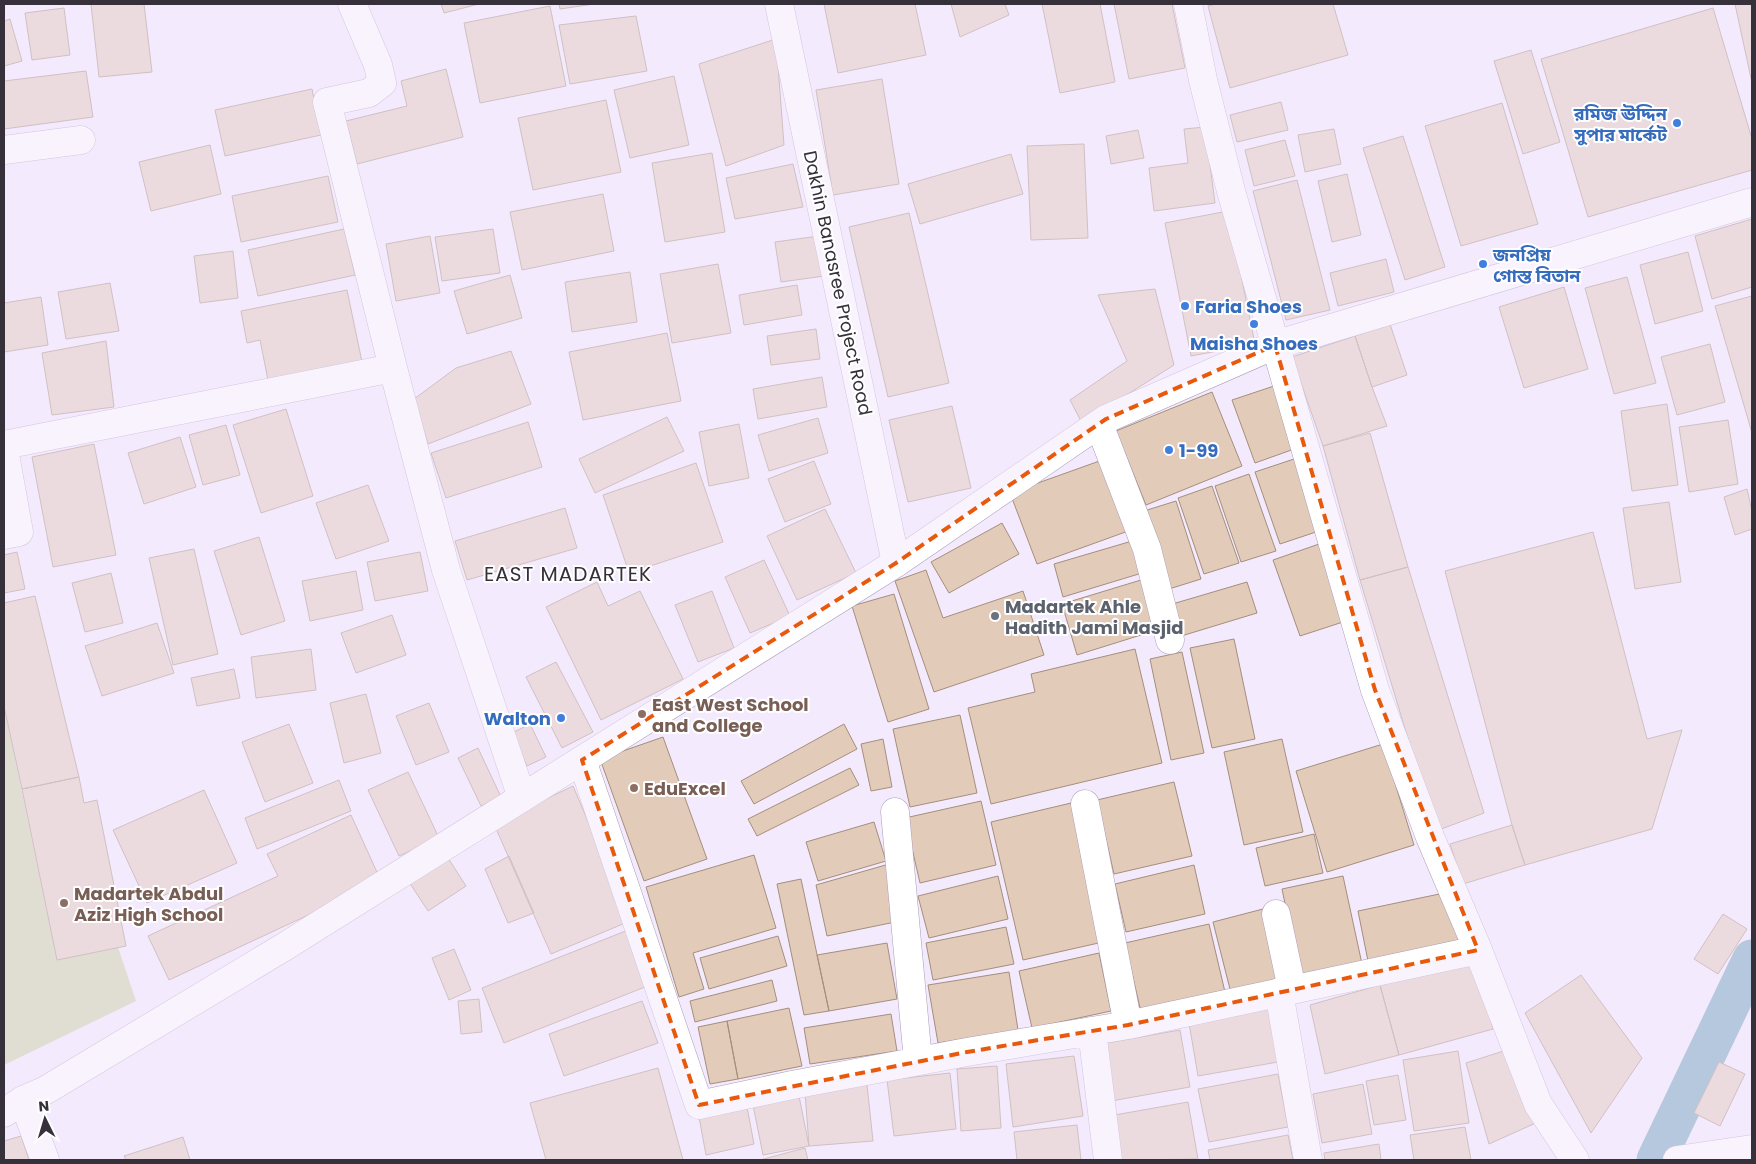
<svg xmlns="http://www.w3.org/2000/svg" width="1756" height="1164" font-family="Poppins,'Noto Sans Bengali',sans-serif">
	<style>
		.green { fill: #c7ce9f }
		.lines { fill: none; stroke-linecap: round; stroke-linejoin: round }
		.canal { stroke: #6ba0b8; stroke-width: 39 }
		.building { fill: #e3cbb9; stroke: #a48e7d }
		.minor-casing { stroke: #aa9db5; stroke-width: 29 }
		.minor { stroke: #fff; stroke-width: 28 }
		.marked { fill: none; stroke: #e8590c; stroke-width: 4; stroke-dasharray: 10 6; stroke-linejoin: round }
		.shop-dot { fill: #3f7fe0; stroke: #fff; stroke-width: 2 }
		.worship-dot { fill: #6b7280; stroke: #fff; stroke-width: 2 }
		.education-dot { fill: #8d6e63; stroke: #fff; stroke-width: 2 }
		.labels { text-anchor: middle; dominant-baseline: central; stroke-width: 4; stroke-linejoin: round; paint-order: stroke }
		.shop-label { font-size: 18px; font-weight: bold; fill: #366cbe; stroke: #fff; text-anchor: start }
		.street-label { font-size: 18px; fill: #353039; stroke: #fff }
		.worship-label { font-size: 18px; font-weight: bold; fill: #5b616d; stroke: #fff; text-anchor: start }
		.education-label { font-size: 18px; font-weight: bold; fill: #785e54; stroke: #fff; text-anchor: start }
		.quarter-label { font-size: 20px; letter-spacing: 1px; fill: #353039; stroke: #fff }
	</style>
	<rect width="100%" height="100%" fill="#f4eafe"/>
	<path class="green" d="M4 706 57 960 118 947 136 1001 4 1065Z"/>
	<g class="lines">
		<path class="canal" d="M1656 1160 1752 959"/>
	</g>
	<path class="building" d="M91 4H144L152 72 99 77Z
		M441 4H479L444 13Z
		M559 4H594L560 9Z
		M824 4H915L926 55 838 73Z
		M951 4H1005L1009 15 960 37Z
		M1042 4H1100L1115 82 1060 93Z
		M1114 4H1172L1185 68 1129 79Z
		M1215 4H1333L1348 55 1230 88 1208 6Z
		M1735 4H1752V83Z
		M550 6 566 86 480 103 464 23Z
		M64 8 70 55 32 60 25 13Z
		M1713 8 1752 139V170L1588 217 1541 59Z
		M636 16 647 71 570 84 559 25Z
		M10 19 22 61 4 66V21Z
		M776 39 784 145 726 166 699 64Z
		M1531 50 1560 142 1523 154 1494 61Z
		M446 69 463 137 357 164 346 121 407 106 401 81Z
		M86 71 93 117 4 129V81Z
		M674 76 689 145 630 158 614 90Z
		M882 79 899 184 833 195 816 90Z
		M312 89 321 135 225 156 215 110Z
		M606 100 621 172 533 190 518 118Z
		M1281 102 1288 130 1237 142 1230 115Z
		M1502 103 1538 224 1461 246 1425 126Z
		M1205 127 1215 203 1154 211 1149 168 1188 163 1184 129Z
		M1334 129 1341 164 1305 172 1298 135Z
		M1138 130 1144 158 1111 164 1106 136Z
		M1403 136 1445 267 1405 280 1363 148Z
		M1285 140 1295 176 1254 186 1245 150Z
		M1084 144 1088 238 1031 240 1027 146Z
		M210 145 221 194 151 211 139 162Z
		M712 153 725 232 665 242 652 163Z
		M1011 154 1023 194 920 224 908 184Z
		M793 164 803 207 735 219 726 178Z
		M1347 174 1361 235 1332 242 1318 181Z
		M328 176 338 222 241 242 232 196Z
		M1297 180 1330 310 1286 320 1253 191Z
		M603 194 614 251 522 270 510 212Z
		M1228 211 1255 344 1191 356 1165 223Z
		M909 213 949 383 888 397 849 227Z
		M1752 219V287L1712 299 1695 236Z
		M344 229 355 275 258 296 248 250Z
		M493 229 500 273 442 281 435 237Z
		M430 236 440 293 396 301 386 244Z
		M819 236 824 276 781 282 775 242Z
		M233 251 238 298 200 303 194 256Z
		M1688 252 1703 311 1655 324 1640 265Z
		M1386 259 1394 292 1338 306 1330 273Z
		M718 264 731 333 672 343 660 274Z
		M630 272 637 322 572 332 565 282Z
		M510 275 522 318 467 334 454 291Z
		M1627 277 1656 383 1614 394 1585 288Z
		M110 283 119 331 66 339 58 292Z
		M797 285 802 315 744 325 739 295Z
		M1564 287 1588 369 1524 388 1499 307Z
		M1155 289 1174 365 1082 423 1070 400 1127 361 1098 295Z
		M347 290 362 362 268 380 260 340 247 343 241 311Z
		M1752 296V433L1715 306Z
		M41 297 48 345 4 352V303Z
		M1390 324 1407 375 1372 387 1355 336Z
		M816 329 820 359 771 365 767 336Z
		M667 333 681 401 583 420 569 352Z
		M1355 336 1372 387 1387 426 1323 446 1292 357Z
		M106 341 114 407 52 415 42 353Z
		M1710 344 1725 402 1677 415 1661 357Z
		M511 351 531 404 428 444 414 399 456 368Z
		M822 377 827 407 758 419 753 389Z
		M1274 386 1297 448 1255 463 1232 400Z
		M1212 392 1242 466 1146 505 1116 431Z
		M1667 404 1678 485 1632 491 1621 411Z
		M952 406 971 488 908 502 889 420Z
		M286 409 313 496 261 513 233 425Z
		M667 417 684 451 595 493 579 459Z
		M818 418 828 453 769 471 758 435Z
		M1728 420 1738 484 1689 492 1679 427Z
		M528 422 542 467 446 498 431 453Z
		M739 424 749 478 709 486 699 432Z
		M226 425 240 475 203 485 189 435Z
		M1370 433 1408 567 1360 580 1323 446Z
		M180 437 196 487 144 504 128 453Z
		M94 444 116 555 53 567 32 457Z
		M1105 459 1131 530 1037 564 1010 493Z
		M1294 459 1319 531 1280 544 1255 472Z
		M814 461 831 504 785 522 768 479Z
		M696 463 723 542 629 573 603 495Z
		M1249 474 1276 551 1241 562 1215 486Z
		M368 485 389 541 336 559 316 503Z
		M1212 486 1239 563 1204 574 1178 498Z
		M1747 489 1752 511V529L1735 535 1724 497Z
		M1176 501 1201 579 1169 589 1144 511Z
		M1669 502 1681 582 1635 589 1623 508Z
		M565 508 577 548 467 580 455 541Z
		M825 509 856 573 797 600 767 536Z
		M1002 523 1019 554 949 593 931 562Z
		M1593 532 1647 739 1682 730 1652 829 1525 865 1512 825 1445 571Z
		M259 537 285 621 241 635 214 551Z
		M1132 541 1142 573 1063 597 1054 564Z
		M1322 543 1349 620 1300 636 1273 560Z
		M194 549 218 654 173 665 149 558Z
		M17 552 25 589 4 593V555Z
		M420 552 428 591 375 601 367 562Z
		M764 560 790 616 750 633 725 577Z
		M1408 567 1484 813 1436 831 1360 580Z
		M926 570 943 618 1023 591 1044 655 934 692 895 581Z
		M356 571 363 610 310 621 302 581Z
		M111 573 123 623 85 632 72 583Z
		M1141 580 1157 630 1077 655 1062 604Z
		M597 582 608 606 640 591 683 679 601 720 546 607Z
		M1247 582 1257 613 1178 637 1169 605Z
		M712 591 734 648 698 662 675 605Z
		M894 594 929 709 888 722 852 606Z
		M35 596 79 777 22 789 4 706V603Z
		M392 615 406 655 356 673 341 633Z
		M157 623 174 673 102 696 85 646Z
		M1234 639 1255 739 1212 748 1190 648Z
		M311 649 316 690 256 698 251 657Z
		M1135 649 1162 763 991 804 968 708 1035 692 1031 674Z
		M1182 652 1204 753 1171 760 1150 659Z
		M556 662 593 732 562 748 526 677Z
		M234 669 240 698 197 706 191 678Z
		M366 694 381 753 344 763 330 703Z
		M429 703 449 752 416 765 396 716Z
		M960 715 977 793 910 807 893 729Z
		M289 724 313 783 265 802 242 742Z
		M530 724 546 757 527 766 512 733Z
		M844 724 857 749 754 804 741 781Z
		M663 737 707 859 644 881 600 759Z
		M883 739 892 787 871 791 861 744Z
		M1282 739 1303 832 1244 845 1224 752Z
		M1383 744 1414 845 1327 872 1296 771Z
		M478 748 501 797 481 806 458 758Z
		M850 768 859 785 757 836 748 819Z
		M408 772 439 838 399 856 368 790Z
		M79 777 84 803 97 800 126 946 57 960 22 789Z
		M339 780 351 811 257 849 245 818Z
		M1174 782 1192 856 1114 874 1097 800Z
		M573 786 630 921 551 954 494 824Z
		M204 790 237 863 147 903 113 830Z
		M981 801 996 865 920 883 905 818Z
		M1071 803 1103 942 1023 960 991 822Z
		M351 815 381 881 169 980 148 936 278 876 267 854Z
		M874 822 886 861 818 881 806 842Z
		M1512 825 1525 865 1463 884 1450 844Z
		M1314 834 1323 873 1265 886 1256 848Z
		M754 855 776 928 693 953 704 989 679 997 646 887Z
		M509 856 534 913 508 923 485 869Z
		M448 858 466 886 428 911 409 882Z
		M889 864 900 921 827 936 816 885Z
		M1194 865 1205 914 1126 932 1115 884Z
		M998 876 1008 919 929 938 918 896Z
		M1343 876 1362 964 1300 976 1282 889Z
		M801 879 829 1011 804 1015 777 884Z
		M1449 892 1459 942 1368 961 1358 911Z
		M1263 909 1281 981 1231 993 1213 922Z
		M1723 914 1747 929 1718 974 1694 959Z
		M1209 924 1225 992 1141 1012 1125 943Z
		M1006 927 1014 964 933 980 926 943Z
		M628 930 650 985 504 1043 482 988Z
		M778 936 787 966 709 989 700 958Z
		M887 943 897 999 829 1011 817 955Z
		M454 949 471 990 449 1000 432 958Z
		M1099 953 1111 1011 1032 1028 1019 971Z
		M1474 959 1493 1029 1399 1055 1380 985Z
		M1009 972 1018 1030 938 1043 928 985Z
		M1581 975 1642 1058 1591 1133 1525 1013Z
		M772 980 777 1001 695 1022 690 1001Z
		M1380 985 1399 1055 1325 1074 1310 1005Z
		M479 999 482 1032 461 1034 458 1001Z
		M642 1001 658 1043 564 1076 549 1034Z
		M789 1008 802 1066 738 1079 727 1021Z
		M1269 1008 1278 1062 1198 1076 1189 1023Z
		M891 1014 897 1051 810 1064 804 1028Z
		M727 1021 738 1079 710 1084 698 1027Z
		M1180 1030 1190 1087 1111 1101 1101 1044Z
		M1513 1048 1538 1122 1489 1144 1466 1063Z
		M1458 1051 1469 1123 1414 1131 1403 1060Z
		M1074 1056 1083 1116 1013 1127 1006 1064Z
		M1719 1062 1745 1074 1720 1126 1694 1113Z
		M997 1066 1001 1128 961 1131 957 1069Z
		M658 1068 683 1160H546L530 1103Z
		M950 1073 956 1129 894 1136 887 1080Z
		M1278 1074 1288 1127 1209 1142 1198 1089Z
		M1398 1075 1406 1120 1374 1125 1366 1081Z
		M1363 1084 1372 1134 1322 1143 1313 1094Z
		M867 1085 873 1141 809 1146 805 1092Z
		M799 1096 809 1146 763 1155 753 1105Z
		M1188 1102 1198 1159 1116 1160 1109 1116Z
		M747 1107 754 1144 706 1155 699 1117Z
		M1077 1125 1081 1160H1017L1014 1132Z
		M1465 1127 1471 1160H1414L1410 1135Z
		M1288 1135 1293 1160H1210L1208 1150Z
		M21 1136 29 1160H4V1141Z
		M183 1137 190 1160H126L124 1156Z
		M1379 1144 1381 1160H1325L1324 1153Z
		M805 1148 808 1160H760Z"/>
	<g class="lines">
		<defs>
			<path id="minor" d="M352 4 378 65 382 83 369 93 327 102 393 368 446 570 522 798
				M779 4 896 563
				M1188 4 1203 80 1231 191 1375 690 1430 837 1478 950 1538 1104 1575 1160
				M4 150 81 140
				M1099 424 1147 549 1170 640
				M4 445 393 368
				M4 449 19 532 4 535
				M582 760 699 1105 792 1085 967 1052 1128 1025 1478 950
				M1085 804 1128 1025
				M895 812 918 1061
				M1276 914 1292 989
				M1279 992 1308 1160
				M1092 1031 1108 1160
				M23 1100 45 1160
				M4 1113 23 1100 46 1090 284 947 896 563 1106 419 1275 345 1752 202
				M1677 1160 1752 1149"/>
		</defs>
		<use href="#minor" class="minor-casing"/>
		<use href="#minor" class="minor"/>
	</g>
	<path d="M0 0H1756V1164H0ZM1275 345 1375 690 1478 950 1128 1025 967 1052 699 1105 582 760 896 563 1106 419Z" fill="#f4eafe" fill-opacity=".55" fill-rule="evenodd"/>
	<path class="marked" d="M1275 345 1375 690 1478 950 1128 1025 967 1052 699 1105 582 760 896 563 1106 419Z"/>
	<g class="shop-dot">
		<circle cx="1677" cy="123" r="5"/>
		<circle cx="1483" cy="264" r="5"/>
		<circle cx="1185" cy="306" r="5"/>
		<circle cx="1254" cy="324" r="5"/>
		<circle cx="1169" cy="450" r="5"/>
		<circle cx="561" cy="718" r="5"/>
	</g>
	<circle class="worship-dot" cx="995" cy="616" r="5"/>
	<g class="education-dot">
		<circle cx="642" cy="714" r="5"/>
		<circle cx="634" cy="788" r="5"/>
		<circle cx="64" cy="903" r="5"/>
	</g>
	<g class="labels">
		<g class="shop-label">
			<text x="1667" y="113" text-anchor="end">রমিজ ঊদ্দিন<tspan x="1667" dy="21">সুপার মার্কেট</tspan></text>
			<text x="1493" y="254">জনপ্রিয়<tspan x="1493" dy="21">গোস্ত বিতান</tspan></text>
			<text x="1195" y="306">Faria Shoes</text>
			<text x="1254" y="343" text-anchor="middle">Maisha Shoes</text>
			<text x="1179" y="450">1-99</text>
			<text x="551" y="718" text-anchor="end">Walton</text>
		</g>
		<g class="street-label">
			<text transform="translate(838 283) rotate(78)">Dakhin Banasree Project Road</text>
		</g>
		<g class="worship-label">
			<text x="1005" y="606">Madartek Ahle<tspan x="1005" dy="21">Hadith Jami Masjid</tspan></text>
		</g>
		<g class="education-label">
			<text x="652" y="704">East West School<tspan x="652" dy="21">and College</tspan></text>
			<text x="644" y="788">EduExcel</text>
			<text x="74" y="893">Madartek Abdul<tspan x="74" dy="21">Aziz High School</tspan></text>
		</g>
		<g class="quarter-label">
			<text x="568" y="574">EAST MADARTEK</text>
		</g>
	</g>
	<rect width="1756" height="1164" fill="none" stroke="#353039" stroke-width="10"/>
	<g transform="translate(45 1119) rotate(355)" stroke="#ffffff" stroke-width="4" paint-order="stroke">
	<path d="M0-4L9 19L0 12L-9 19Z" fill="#353039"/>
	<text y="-8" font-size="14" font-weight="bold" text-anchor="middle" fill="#353039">N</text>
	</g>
</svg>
